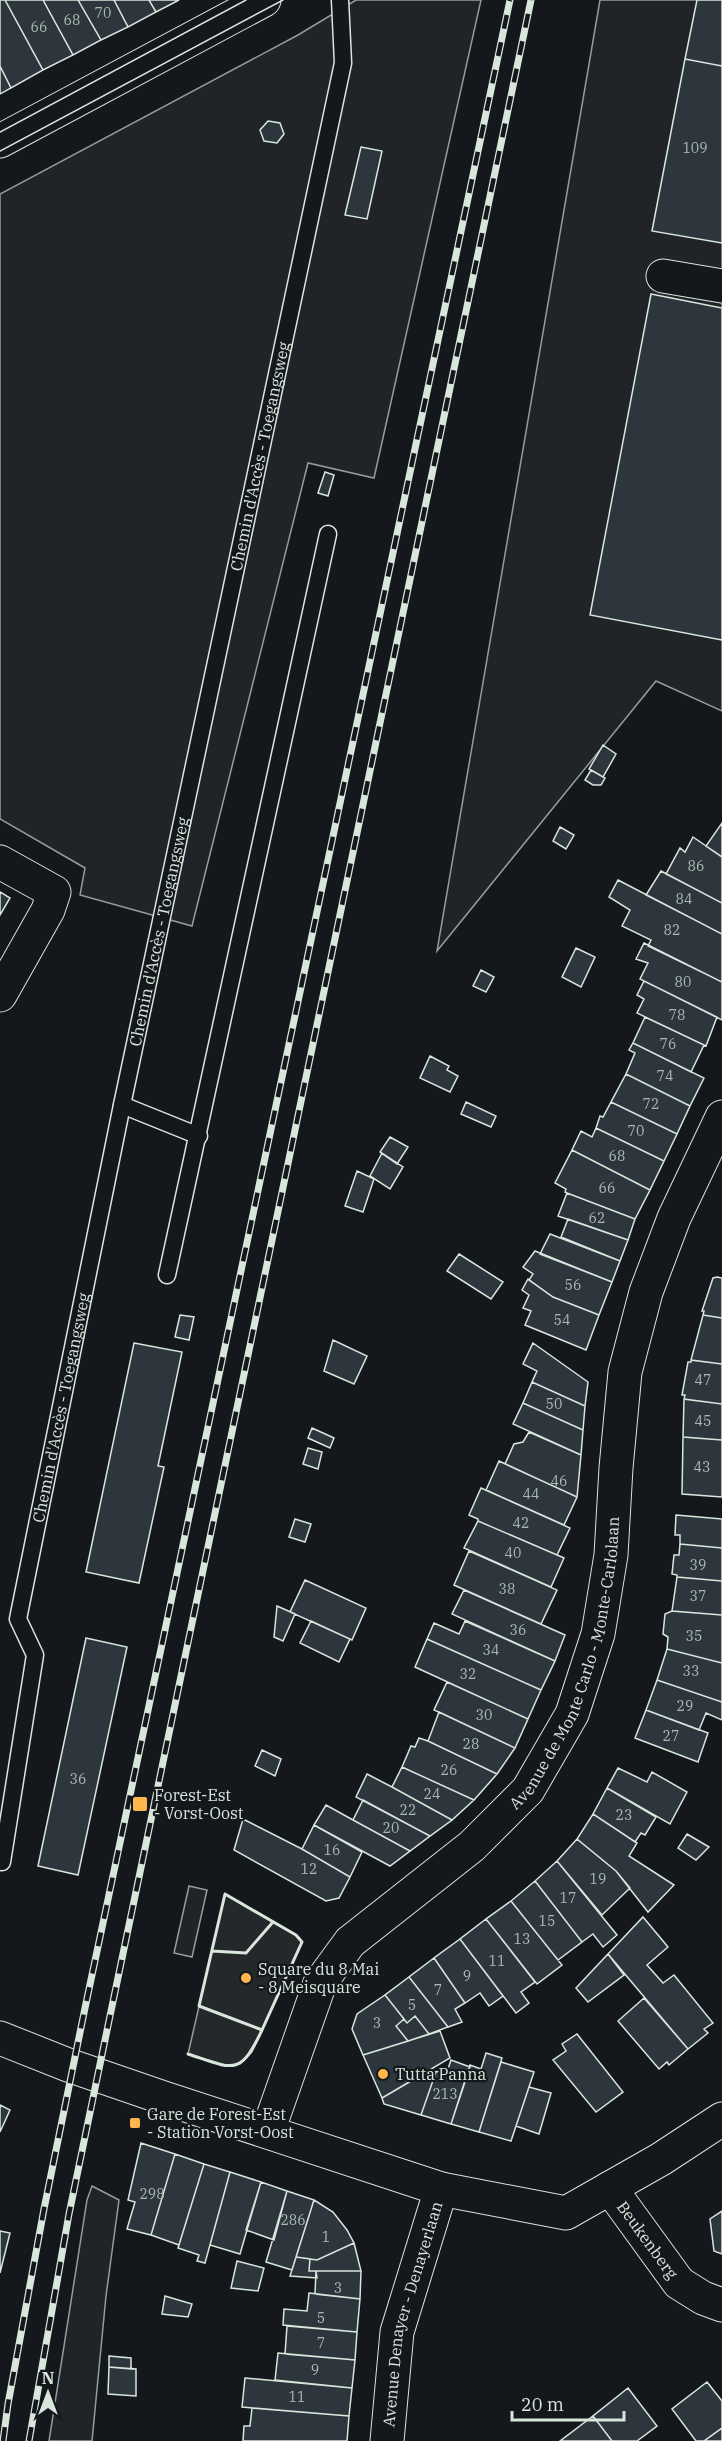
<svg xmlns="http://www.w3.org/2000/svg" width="722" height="2441" font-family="'IBM Plex Serif',serif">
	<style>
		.green { fill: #202428; stroke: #939e99; stroke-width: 1.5 }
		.parking { fill: #24282b; stroke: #939e99; stroke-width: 1.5 }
		.building { fill: #2c363c; stroke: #d8e6dc; stroke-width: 1.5 }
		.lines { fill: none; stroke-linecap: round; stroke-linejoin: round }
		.service-casing { stroke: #d8e6dc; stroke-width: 19 }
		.minor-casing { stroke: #d8e6dc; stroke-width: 35 }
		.tertiary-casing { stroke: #d8e6dc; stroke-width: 35 }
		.service { stroke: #14181c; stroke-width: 16 }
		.minor { stroke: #14181c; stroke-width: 33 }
		.tertiary { stroke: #14181c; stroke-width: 33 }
		.tram { stroke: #d8e6dc; stroke-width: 1.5 }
		.rail-casing { stroke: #d8e6dc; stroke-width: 7 }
		.rail { stroke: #14181c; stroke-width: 4.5; stroke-dasharray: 14; stroke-linecap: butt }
		.wall { stroke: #d8e6dc; stroke-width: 3 }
		.poi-dot { fill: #ffb74d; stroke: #14181c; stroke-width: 2 }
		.labels { text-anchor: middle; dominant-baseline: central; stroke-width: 4.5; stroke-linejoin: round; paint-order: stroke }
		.number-label { font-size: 14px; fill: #adbab4 }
		.street-label { font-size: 16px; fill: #d8e6dc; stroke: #14181c }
		.poi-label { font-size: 16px; fill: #d8e6dc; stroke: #14181c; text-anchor: start }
	</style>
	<rect width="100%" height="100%" fill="#14181c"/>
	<path class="green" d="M356 0H481L374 478 308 463 192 926 80 895 85 868 0 819V194L298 35Z
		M600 0H722V711L656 681 437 951Z
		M189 1886 207 1890 192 1957 174 1953Z
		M92 2186 119 2200 106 2296 92 2441H49L87 2200Z"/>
	<path class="parking" d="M225 1894 296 1935 302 1942 252 2052 240 2064 229 2066 188 2054Z"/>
	<path class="building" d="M0 0H5L43 70 11 88 0 66Z
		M5 0H43L73 55 43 70Z
		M43 0H78L101 40 73 55Z
		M78 0H114L128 27 101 40Z
		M114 0H149L156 12 128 27Z
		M149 0H179L156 12Z
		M697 0H722V66L685 59Z
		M685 59 722 66V243L652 231Z
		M0 66 11 88 0 94Z
		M268 121 280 123 284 134 277 143 264 141 260 130Z
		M361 147 382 151 367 219 345 215Z
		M651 294 722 308V640L590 615Z
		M325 472 334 475 328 496 318 493Z
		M603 745 616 754 603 777 589 769Z
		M591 770 605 778 601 785H593L585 780Z
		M722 823V857L706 846Z
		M560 827 574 835 566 849 553 841Z
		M693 837 722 857V903L666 874 680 848 685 852Z
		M661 871 722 903V934L646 895Z
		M618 880 722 934V982L648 946 651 940 622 926 630 910 609 897Z
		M0 892 10 898 0 915Z
		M644 943 722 982V1020L640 979 648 963 636 959Z
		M576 948 595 957 581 987 562 977Z
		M481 970 494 977 486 992 473 986Z
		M644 981 717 1017 706 1046 637 1013 644 999 637 995Z
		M645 1017 704 1045 691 1072 633 1043Z
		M633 1043 704 1078 690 1106 626 1074 635 1053 629 1050Z
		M430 1056 449 1066 447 1070 458 1076 450 1092 420 1078Z
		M626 1074 690 1106 677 1134 611 1102Z
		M466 1102 496 1116 491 1127 461 1114Z
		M611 1102 677 1134 664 1161 596 1128 600 1116 603 1117Z
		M596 1128 664 1161 650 1190 572 1150 581 1131 592 1137Z
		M390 1137 408 1147 397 1164 380 1152Z
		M572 1150 650 1190 635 1219 567 1193 565 1192 566 1189 555 1183Z
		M382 1153 403 1167 390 1189 370 1176Z
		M357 1171 374 1179 363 1212 345 1206Z
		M567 1193 635 1219 628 1240 558 1216Z
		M568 1219 628 1240 620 1261 561 1237Z
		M550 1234 620 1261 612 1282 540 1254Z
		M535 1251 612 1282 599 1315 553 1297 529 1280 533 1274 523 1267Z
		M459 1254 503 1282 491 1299 447 1271Z
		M717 1277 722 1278V1318L703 1315 704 1311H702L713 1278Z
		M528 1279 553 1297 599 1315 586 1350 525 1325 531 1311 523 1308 529 1295 522 1290Z
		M180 1315 194 1317 189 1340 175 1337Z
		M703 1315 722 1318V1364L691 1360Z
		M333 1340 367 1356 354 1384 324 1371Z
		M134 1343 182 1352 158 1466 164 1467 139 1583 86 1572Z
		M533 1343 588 1382 585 1406 532 1382 537 1371 523 1364Z
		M691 1360 722 1364V1404L684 1399 685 1395H682L688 1362H691Z
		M532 1382 585 1406 583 1430 523 1403Z
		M684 1399 722 1404V1440L683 1437Z
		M523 1403 583 1430 581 1455 513 1424Z
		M312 1428 334 1438 330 1448 308 1438Z
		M529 1432 581 1455 577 1497 505 1464 514 1444 523 1442Z
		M683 1437 722 1440V1497L682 1494Z
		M308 1448 322 1452 318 1469 303 1464Z
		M499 1461 577 1497 564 1525 486 1490Z
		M481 1488 570 1528 557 1555 478 1521V1519L469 1515Z
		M676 1515 722 1519V1548L680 1544V1535H675Z
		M295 1519 311 1524 305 1542 289 1537Z
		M478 1521 564 1558 551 1587 464 1548Z
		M680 1544 722 1548V1581L677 1577V1575L672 1574 674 1555H679Z
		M469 1551 557 1590 541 1624 454 1585Z
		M677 1577 722 1581V1615L672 1611Z
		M305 1580 366 1608 352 1640 290 1612Z
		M464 1590 565 1635 555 1661 452 1614Z
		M277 1606 295 1614 283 1641 274 1637Z
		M672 1611 722 1615V1663L667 1649 668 1637 663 1634 665 1614Z
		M311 1621 350 1639 339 1662 300 1643Z
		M465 1621 555 1661 541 1690 427 1639 434 1623 459 1634Z
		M86 1638 127 1647 78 1875 38 1866Z
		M427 1639 541 1690 528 1719 415 1667Z
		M667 1649 722 1663V1702L657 1680Z
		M657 1680 722 1702V1720L706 1713 699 1730 646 1710Z
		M447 1682 528 1719 515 1748 434 1710Z
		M646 1710 708 1733 698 1762 635 1738Z
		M439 1712 515 1748 497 1774 428 1741Z
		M419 1738 428 1741 497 1774 474 1800 402 1767 411 1746 415 1747Z
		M262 1750 281 1759 275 1776 255 1766Z
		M402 1767 474 1800 452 1820 392 1787Z
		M618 1768 647 1782 652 1772 687 1792 670 1824 607 1788Z
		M367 1774 392 1787 452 1820 430 1836 356 1797Z
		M607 1788 656 1817 645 1835 641 1833 635 1842 593 1814Z
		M363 1800 430 1836 410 1851 353 1820Z
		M326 1805 353 1820 410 1851 390 1866 314 1825Z
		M593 1814 637 1843 629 1856 674 1885 648 1912 616 1871 577 1839Z
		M243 1819 302 1849 350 1877 339 1898 326 1901 234 1850Z
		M314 1825 362 1852 350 1877 302 1849Z
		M687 1834 709 1847 696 1860 678 1848Z
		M577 1839 616 1871 630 1888 602 1915 557 1861Z
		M557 1861 617 1935 603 1947 593 1934 582 1942 535 1881Z
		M535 1881 582 1942 558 1960 511 1901Z
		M511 1901 562 1965 537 1984 486 1919Z
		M643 1917 668 1947 647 1965 663 1983 674 1975 713 2023 704 2029 708 2033 688 2049 608 1954Z
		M486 1919 535 1982 521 1992 529 2003 516 2013 460 1939Z
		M460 1939 503 1996 489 2006 480 1993 465 2003 434 1958Z
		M608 1954 624 1975 588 2002 576 1988Z
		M434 1958 465 2003 455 2009 462 2022 448 2027 409 1977Z
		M409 1977 448 2027 429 2034 415 2016 407 2023 385 1995Z
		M385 1995 404 2019 396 2026 408 2041 363 2055 352 2029 357 2014Z
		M644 1998 688 2049 669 2065 667 2062 659 2069 618 2021Z
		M415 2016 429 2034 408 2041 396 2026 404 2019 407 2023Z
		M440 2031 450 2058 382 2098 363 2055Z
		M577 2034 623 2092 596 2112 553 2060 566 2051 562 2044Z
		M486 2053 502 2058 479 2132 451 2124 470 2065 481 2069Z
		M451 2060 470 2067 451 2124 421 2115 436 2072 448 2069Z
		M501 2062 534 2072 511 2141 479 2132Z
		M430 2070 436 2072 421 2115 384 2104 382 2098Z
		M529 2087 551 2093 539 2134 516 2126Z
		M0 2105 10 2110 0 2132Z
		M141 2143 175 2154 151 2235 127 2229 135 2202 128 2200Z
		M175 2154 204 2164 179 2245 151 2235Z
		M204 2164 230 2172 205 2263 197 2261 199 2255 178 2248Z
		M230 2172 261 2182 240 2254 210 2245Z
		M261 2182 287 2191 274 2240 246 2230Z
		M287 2191 314 2200 292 2270 266 2262Z
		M314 2200 333 2212 347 2230 354 2243 317 2260 296 2257Z
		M722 2211V2254L714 2251 710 2219Z
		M0 2231 10 2233 0 2273Z
		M354 2243 361 2271H309L310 2259 317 2260Z
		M296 2257 310 2259 309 2271H316L317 2278 290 2276Z
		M237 2261 264 2268 258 2291 231 2288Z
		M316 2271H361L360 2299 315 2294Z
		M309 2293 360 2299 357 2332 283 2325 284 2309 307 2311Z
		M165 2296 192 2304 188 2317 162 2314Z
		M287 2326 357 2332 355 2360 285 2354Z
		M278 2353 355 2360 352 2388 275 2380Z
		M109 2356 131 2358V2369L109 2367Z
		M109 2367 136 2369V2396L108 2394Z
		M245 2378 352 2388 349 2416 242 2407Z
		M707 2382 722 2401V2428L704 2441H696L672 2409Z
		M628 2388 657 2426 637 2441H612L593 2416Z
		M252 2408 349 2416 347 2441H243L244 2426H250Z
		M593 2416 612 2441H560Z
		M722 2428V2441H704Z"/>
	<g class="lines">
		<defs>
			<g id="service">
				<path d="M122 1105 199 1136"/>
				<path d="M167 1275 328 534"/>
				<path id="s1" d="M2 1862 35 1655 18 1619 122 1105 343 63 340 0"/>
			</g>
			<g id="minor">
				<path d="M663 276 722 286"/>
				<path d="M0 862 54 892 48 910 0 995"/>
				<path id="s2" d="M268 2131 320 1983 350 1942 472 1846 528 1790 572 1714 598 1634 611 1555 616 1468 625 1372 646 1292 674 1218 722 1117"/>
				<path id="s3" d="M610 2188 679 2283 703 2298 722 2305"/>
				<path id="s4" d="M387 2441 397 2332 441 2189"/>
			</g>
			<path id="tertiary" d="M0 141 264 0
				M0 2038 68 2065 164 2098 441 2189 566 2213 661 2159 722 2119"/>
		</defs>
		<use href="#service" class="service-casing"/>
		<use href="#minor" class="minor-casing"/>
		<use href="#tertiary" class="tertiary-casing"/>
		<use href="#service" class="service"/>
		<use href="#minor" class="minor"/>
		<use href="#tertiary" class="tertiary"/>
		<path class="tram" d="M0 132 246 0
			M0 151 283 0"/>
		<defs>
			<path id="rail" d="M3 2441 8 2404 44 2209 85 2008 510 0
				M29 2441 69 2214 110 2016 531 0"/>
		</defs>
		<use href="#rail" class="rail-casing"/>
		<use href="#rail" class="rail"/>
		<path class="wall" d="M225 1894 296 1935 302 1942 262 2030 199 2006Z
			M212 1951 246 1953 273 1922
			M188 2054C233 2069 240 2077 262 2030"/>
	</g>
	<g class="poi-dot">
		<rect x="132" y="1796" width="16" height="16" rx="3"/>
		<circle cx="246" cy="1978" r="6"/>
		<circle cx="383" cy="2074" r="6"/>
		<rect x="129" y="2117" width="12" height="12" rx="3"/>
	</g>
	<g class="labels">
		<g class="number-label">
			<text x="103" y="13">70</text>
			<text x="72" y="20">68</text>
			<text x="39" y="27">66</text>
			<text x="695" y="148">109</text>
			<text x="696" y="866">86</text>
			<text x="684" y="899">84</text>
			<text x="672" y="930">82</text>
			<text x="683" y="982">80</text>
			<text x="677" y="1015">78</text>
			<text x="668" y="1044">76</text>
			<text x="665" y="1076">74</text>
			<text x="651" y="1104">72</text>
			<text x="636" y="1131">70</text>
			<text x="617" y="1156">68</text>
			<text x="607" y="1188">66</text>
			<text x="597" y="1218">62</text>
			<text x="573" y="1285">56</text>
			<text x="562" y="1320">54</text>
			<text x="703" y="1380">47</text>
			<text x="554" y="1404">50</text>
			<text x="703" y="1421">45</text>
			<text x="702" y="1467">43</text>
			<text x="559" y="1481">46</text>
			<text x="531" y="1494">44</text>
			<text x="521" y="1523">42</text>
			<text x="513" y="1553">40</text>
			<text x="698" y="1565">39</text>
			<text x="507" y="1589">38</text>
			<text x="698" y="1596">37</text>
			<text x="518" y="1630">36</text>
			<text x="694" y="1636">35</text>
			<text x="491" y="1650">34</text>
			<text x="691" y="1671">33</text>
			<text x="468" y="1674">32</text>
			<text x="685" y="1706">29</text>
			<text x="484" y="1715">30</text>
			<text x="671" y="1736">27</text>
			<text x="471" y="1744">28</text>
			<text x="449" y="1770">26</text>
			<text x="78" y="1779">36</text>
			<text x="432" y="1794">24</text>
			<text x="408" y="1810">22</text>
			<text x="624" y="1815">23</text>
			<text x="391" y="1828">20</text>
			<text x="332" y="1850">16</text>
			<text x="309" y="1869">12</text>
			<text x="598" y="1879">19</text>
			<text x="568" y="1898">17</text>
			<text x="547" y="1921">15</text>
			<text x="522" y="1939">13</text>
			<text x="497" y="1961">11</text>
			<text x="467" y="1976">9</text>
			<text x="438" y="1990">7</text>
			<text x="412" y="2005">5</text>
			<text x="377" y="2023">3</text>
			<text x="445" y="2094">213</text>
			<text x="152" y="2194">298</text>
			<text x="293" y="2220">286</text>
			<text x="326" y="2237">1</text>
			<text x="338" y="2288">3</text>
			<text x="321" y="2318">5</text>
			<text x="321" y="2343">7</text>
			<text x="315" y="2370">9</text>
			<text x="297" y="2397">11</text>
		</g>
		<g class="street-label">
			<text stroke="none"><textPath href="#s1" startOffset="1437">Chemin d'Accès - Toegangsweg</textPath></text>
			<text stroke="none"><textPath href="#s1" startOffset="951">Chemin d'Accès - Toegangsweg</textPath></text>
			<text stroke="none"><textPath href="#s1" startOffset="465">Chemin d'Accès - Toegangsweg</textPath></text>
			<text stroke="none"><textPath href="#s2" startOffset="576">Avenue de Monte Carlo - Monte-Carlolaan</textPath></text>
			<text stroke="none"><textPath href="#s3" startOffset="64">Beukenberg</textPath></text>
			<text stroke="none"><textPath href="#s4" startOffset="130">Avenue Denayer - Denayerlaan</textPath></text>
		</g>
		<g class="poi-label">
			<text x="154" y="1795">Forest-Est<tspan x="154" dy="18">- Vorst-Oost</tspan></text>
			<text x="258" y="1969">Square du 8 Mai<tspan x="258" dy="18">- 8 Meisquare</tspan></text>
			<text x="395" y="2074">Tutta Panna</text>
			<text x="147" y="2114">Gare de Forest-Est<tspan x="147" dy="18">- Station Vorst-Oost</tspan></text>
		</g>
	</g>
	<g transform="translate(48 2393)" stroke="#14181c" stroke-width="4.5" paint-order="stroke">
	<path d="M0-4.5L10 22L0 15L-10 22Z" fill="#d8e6dc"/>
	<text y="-9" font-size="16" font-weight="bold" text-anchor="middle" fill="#d8e6dc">N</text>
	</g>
	<path d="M512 2411v9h112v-9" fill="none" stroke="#d8e6dc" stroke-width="3"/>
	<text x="521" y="2411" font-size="18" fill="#d8e6dc" stroke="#14181c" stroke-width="4.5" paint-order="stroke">20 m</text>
</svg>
